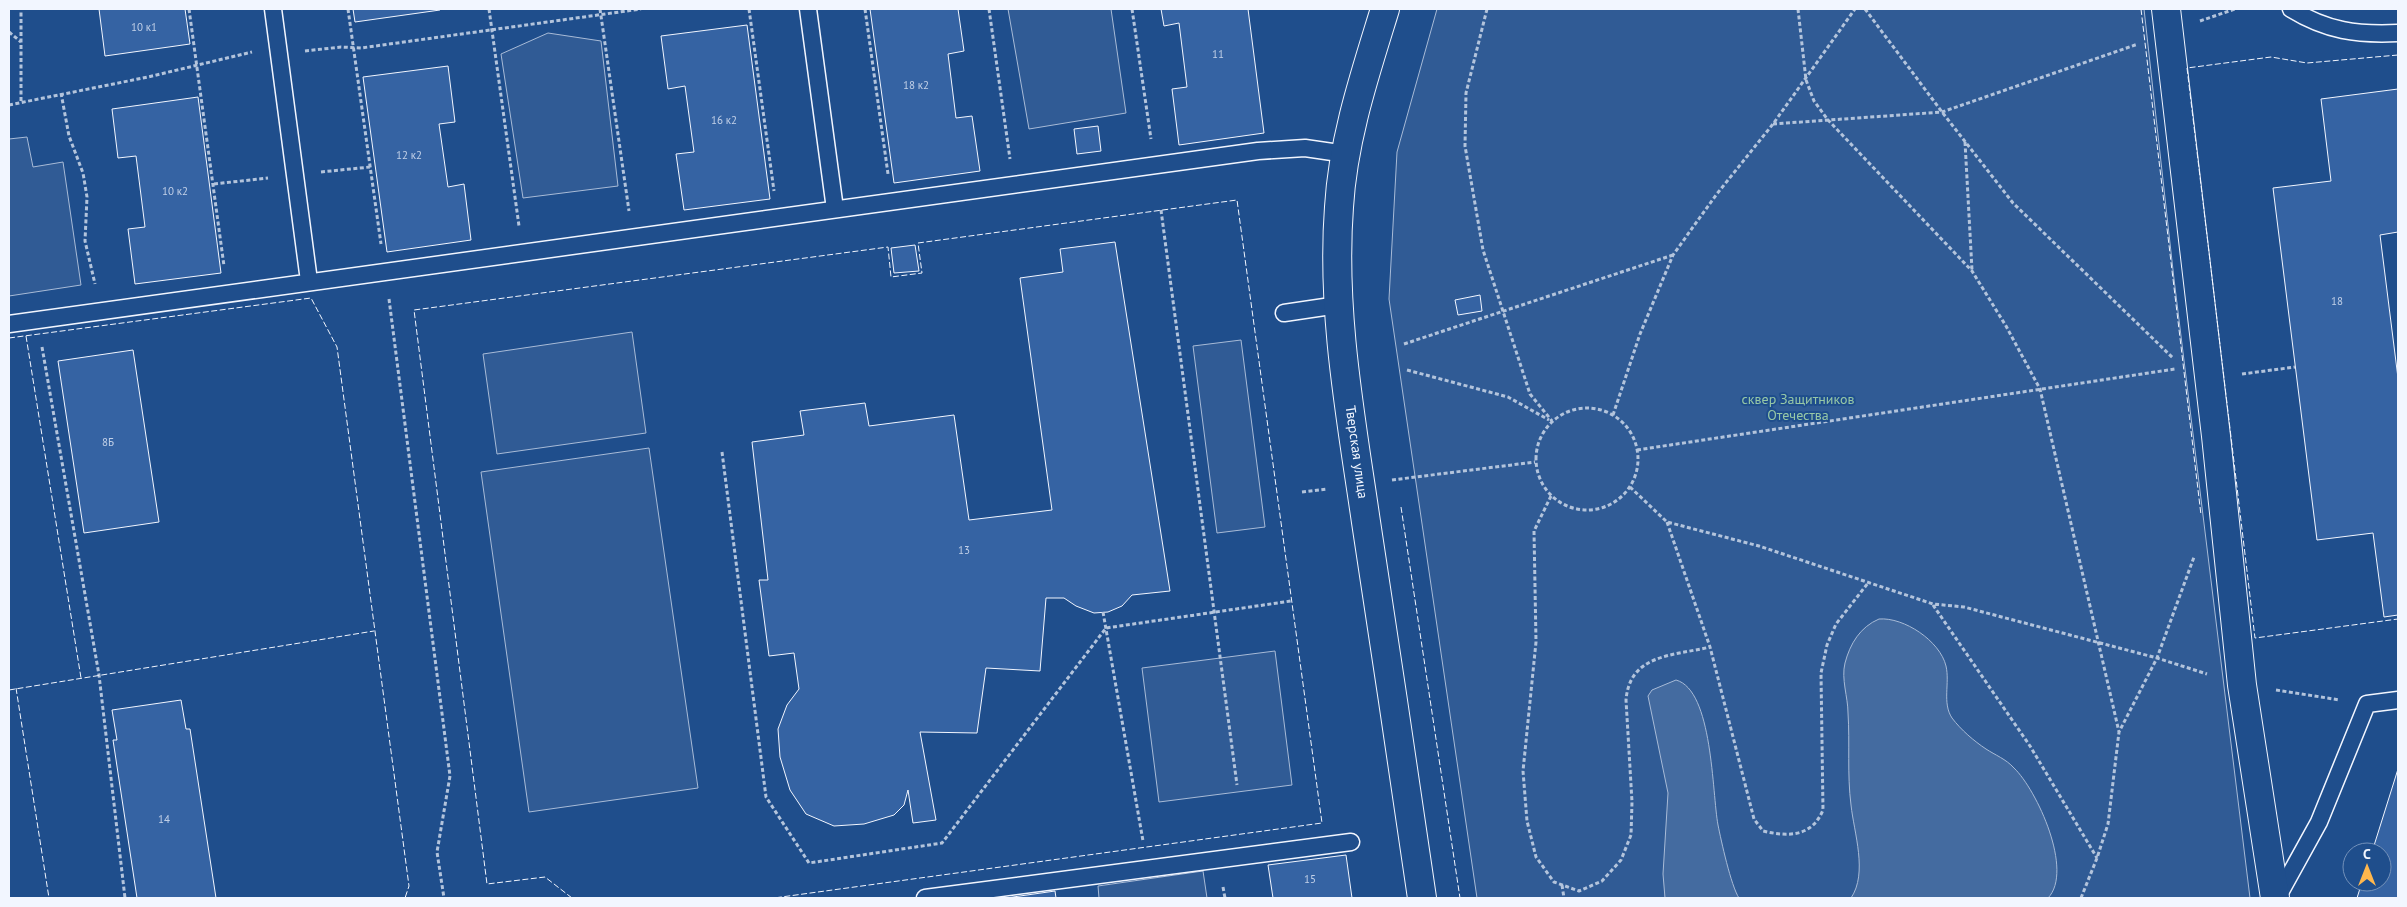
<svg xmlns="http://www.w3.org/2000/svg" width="2407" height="907" font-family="'PT Sans',sans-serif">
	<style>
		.built { fill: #305b95; stroke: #a8bbd7 }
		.water { fill: #446ba0; stroke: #a8bbd7 }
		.building { fill: #3563a3; stroke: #f2f6ff }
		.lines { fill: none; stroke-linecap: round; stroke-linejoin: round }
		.service-casing { stroke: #f2f6ff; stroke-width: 19 }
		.minor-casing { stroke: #f2f6ff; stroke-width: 30 }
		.tertiary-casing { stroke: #f2f6ff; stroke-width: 30 }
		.path { stroke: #b3c4dc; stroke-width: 3; stroke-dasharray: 4 2.5; stroke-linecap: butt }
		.service { stroke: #1f4e8c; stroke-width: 16 }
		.minor { stroke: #1f4e8c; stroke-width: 28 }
		.tertiary { stroke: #1f4e8c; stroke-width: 28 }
		.fence { stroke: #f2f6ff; stroke-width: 1; stroke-dasharray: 6 2.5; stroke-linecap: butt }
		.labels { text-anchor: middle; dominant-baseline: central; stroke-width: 4; stroke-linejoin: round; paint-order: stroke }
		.number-label { font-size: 11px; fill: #c3d1e8 }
		.park-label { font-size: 14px; fill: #97c8a6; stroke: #1f4e8c }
		.street-label { font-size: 14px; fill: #f2f6ff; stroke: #1f4e8c }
	</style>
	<rect width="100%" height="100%" fill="#1f4e8c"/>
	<path class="built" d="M1008 9H1111L1126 113 1029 129Z
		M1437 9H2144L2174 279 2250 898H1477L1389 299 1397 152Z
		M548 33 601 41 618 186 523 198 501 54Z
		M27 137 33 167 63 162 81 285 9 296V139Z
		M632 332 646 433 497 454 483 354Z
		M1241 340 1265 527 1217 533 1193 346Z
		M649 448 698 788 529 812 481 472Z
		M1275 651 1292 785 1159 802 1142 668Z
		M1203 871 1207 898H1099L1098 886Z"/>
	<path class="water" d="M1879 619C1904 617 1940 641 1946 666 1950 683 1942 703 1952 718 1961 730 1974 741 1986 749 1995 755 2006 759 2014 768 2037 790 2074 871 2048 898H1851C1868 873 1854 833 1851 805 1847 774 1850 743 1848 713 1848 697 1841 679 1845 663 1850 644 1860 627 1879 619Z
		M1676 680C1713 690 1712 793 1718 825 1721 840 1731 886 1739 898H1665L1663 874 1668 793 1648 696 1652 690Z"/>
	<path class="building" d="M99 9H185L190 44 105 56Z
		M353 9H440V10L355 22Z
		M870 9H958L964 51 948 54 956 118 972 116 980 171 894 183Z
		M1161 9H1248L1264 133 1179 145 1172 89 1187 87 1179 23 1164 26Z
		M747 25 770 199 684 210 676 154 694 152 685 86 668 89 661 36Z
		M448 66 455 122 439 124 448 187 464 184 471 240 387 252 363 77Z
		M2398 89V232L2380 235 2398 378V615L2384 617 2373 533 2317 540 2273 188 2331 181 2321 99Z
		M198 97 221 273 135 284 128 229 145 227 136 156 118 158 112 109Z
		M1098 126 1101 151 1077 154 1074 129Z
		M1115 242 1170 591 1132 595 1122 606 1108 612 1094 613 1076 606 1064 598H1046L1040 671 986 668 977 733 920 732 936 820 913 823 908 790 904 805 894 815 864 824 834 826 806 814 790 790 780 757 778 729 787 705 799 689 794 653 769 656 759 580H768L752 442 804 435 800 411 865 403 869 426 954 415 969 520 1052 510 1020 278 1063 272 1060 249Z
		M915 245 919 271 894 273 891 248Z
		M1480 295 1482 311 1458 315 1455 300Z
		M133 350 159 522 84 533 58 361Z
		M181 700 186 729H190L216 898H137L113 740H117L112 710Z
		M2398 769V898H2357L2362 882H2382V852H2372Z
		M1346 855 1352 898H1273L1268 865Z
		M1055 891 1056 898H1006Z"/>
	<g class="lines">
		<defs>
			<path id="service" d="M273 9 309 281
				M808 9 835 209
				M2291 9C2327 31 2357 35 2398 33
				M1284 313 1338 305
				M9 324 1258 151 1305 148 1346 154
				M925 898 1351 842
				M2277 898 2319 822 2367 704 2398 700"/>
			<path id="minor" d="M2166 9 2216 436 2242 685 2275 898"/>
			<path id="tertiary" d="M1385 9C1365 74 1343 139 1339 207 1331 312 1351 418 1366 522 1385 647 1404 773 1422 898"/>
		</defs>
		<use href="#service" class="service-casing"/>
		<use href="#minor" class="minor-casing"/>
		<use href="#tertiary" class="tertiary-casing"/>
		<path class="path" d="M189 9 224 266
			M348 9 381 244
			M489 9 519 226
			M600 9 629 211
			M749 9 774 191
			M865 9 888 174
			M989 9 1010 159
			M1132 9 1151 139
			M1487 9 1466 93 1465 146 1483 250 1530 394 1552 421
			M1798 9 1806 80 1814 101 1828 120 1972 271 2006 326 2040 389 2119 732
			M1865 9 1942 112 2013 203 2173 358
			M2200 21 2235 9
			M9 32 21 42
			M305 51 341 47 361 48 641 9
			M61 93 69 136 83 173 87 197 85 241 95 284
			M21 101V9
			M9 105 148 77 252 52
			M1773 124 1942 112 2138 44
			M1965 142 1972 270
			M321 172 370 167
			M214 184 268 178
			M1161 210 1237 785
			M389 299 450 776 437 852 444 898
			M1404 344 1673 255
			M42 347 99 675 125 898
			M1407 370 1508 397 1549 420
			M2242 374 2295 367
			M1536 459a51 51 0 1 1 102 0a51 51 0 1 1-102 0Z
			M1613 415 1640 334 1673 255 1716 195 1773 124 1855 9
			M1637 450 2175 369
			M722 452 766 797 809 863 942 843 1106 628 1291 601
			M1392 480 1535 462
			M1630 487 1667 522 1759 546 1933 604 1964 607 2157 658 2207 674
			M1302 492 1327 489
			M1551 496 1534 531 1536 642 1523 771 1527 821 1536 857 1554 882 1579 891 1602 881 1621 860 1631 835 1632 802 1626 700C1630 654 1672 656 1710 647
			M1667 522 1710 647 1754 819 1763 831C1788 837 1812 837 1823 810L1821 673 1827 645 1836 624 1868 583
			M1933 605 2030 746 2097 858
			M1103 612 1143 841
			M2276 690 2340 700
			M1562 885 1564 898
			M1223 887 1225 898
			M2081 898 2097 858 2108 824 2119 732 2157 658 2194 557"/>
		<use href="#service" class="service"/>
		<use href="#minor" class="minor"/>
		<use href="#tertiary" class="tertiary"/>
		<path class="fence" d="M2141 9 2201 515
			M2398 55 2307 63 2271 57 2187 68 2255 638 2398 619
			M26 336 81 678
			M9 338 311 298 337 347 409 886 405 898
			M1401 507 1460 898
			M16 688 49 898
			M9 690 374 631
			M572 898 545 877 487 884 414 310 888 247 891 277 922 273 918 243 1237 200 1322 823 774 898"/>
	</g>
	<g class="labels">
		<g class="number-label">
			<text x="144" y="27">10 к1</text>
			<text x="1218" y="54">11</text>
			<text x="916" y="85">18 к2</text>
			<text x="724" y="120">16 к2</text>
			<text x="409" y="155">12 к2</text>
			<text x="175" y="191">10 к2</text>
			<text x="2337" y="301">18</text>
			<text x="108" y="442">8Б</text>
			<text x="964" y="550">13</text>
			<text x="164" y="819">14</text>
			<text x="1310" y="879">15</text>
		</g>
		<g class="park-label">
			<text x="1798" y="399">сквер Защитников<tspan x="1798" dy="16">Отечества</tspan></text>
		</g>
		<g class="street-label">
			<text transform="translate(1357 452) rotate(82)">Тверская улица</text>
		</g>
	</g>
	<rect width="2407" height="907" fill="none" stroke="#f2f6ff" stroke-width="20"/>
	<g transform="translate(2367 867)"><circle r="24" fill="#1f4e8c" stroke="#7391ba"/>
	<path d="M0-4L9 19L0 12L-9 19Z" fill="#ffb74d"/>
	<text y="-8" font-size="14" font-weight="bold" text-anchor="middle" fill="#f2f6ff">С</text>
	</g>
</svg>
